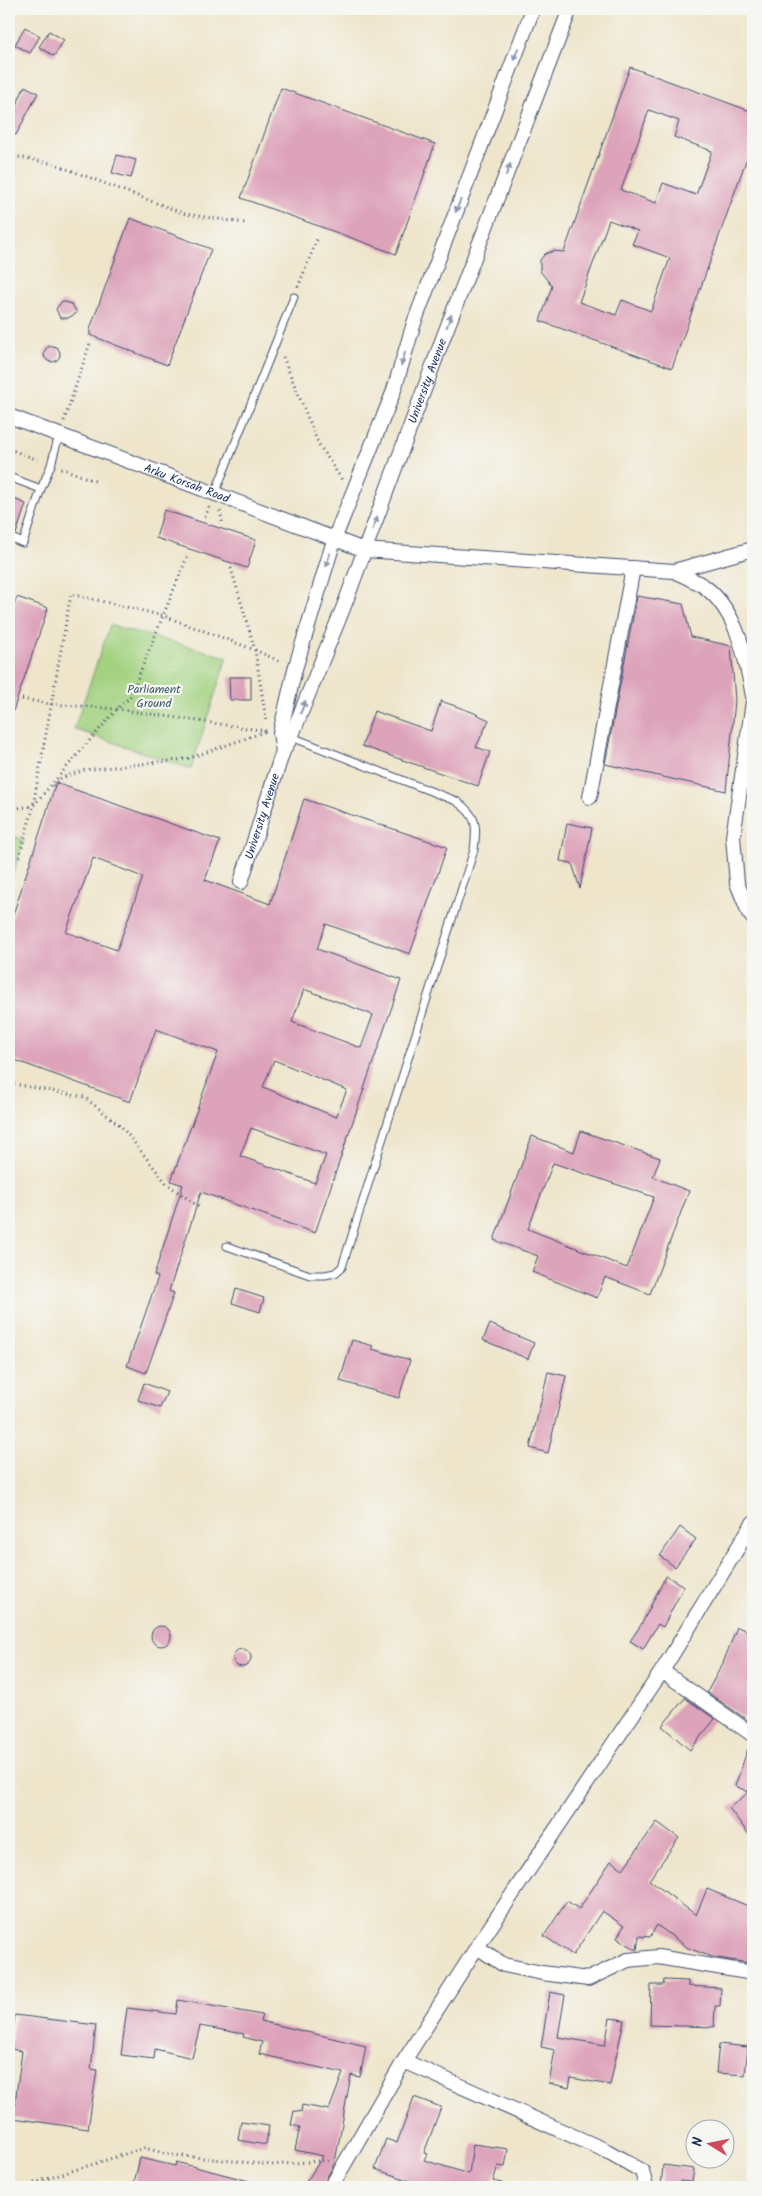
<svg xmlns="http://www.w3.org/2000/svg" width="762" height="2196" font-family="Kalam,sans-serif">
	<style>
		.green { fill: #a3d280; stroke: #5f806f }
		.building { fill: #dda3ba; fill-rule: evenodd }
		.lines { fill: none; stroke-linecap: round; stroke-linejoin: round }
		.lane-casing { stroke: #3b4a6e; stroke-width: 9 }
		.street-casing { stroke: #3b4a6e; stroke-width: 16 }
		.path { stroke: #3b4a6e; stroke-width: 3; stroke-dasharray: 1 4; stroke-linecap: butt }
		.lane { stroke: #fff; stroke-width: 7 }
		.street { stroke: #fff; stroke-width: 14 }
		.oneway { fill: #8d97ae }
		.labels { text-anchor: middle; dominant-baseline: central; stroke-width: 4.5; stroke-linejoin: round; paint-order: stroke }
		.street-label { font-size: 12px; fill: #1b2f5e; stroke: #f6f6f2 }
		.park-label { font-size: 12px; fill: #3d5866; stroke: #f6f6f2 }
	</style>
	<rect width="100%" height="100%" fill="#f6f6f2"/>
	<filter id="ink" filterUnits="userSpaceOnUse"><feTurbulence type="fractalNoise" baseFrequency=".02" numOctaves="2"/><feDisplacementMap in="SourceGraphic" scale="10" xChannelSelector="R" yChannelSelector="G"/><feConvolveMatrix kernelMatrix="1 2 1 2 8 2 1 2 1" color-interpolation-filters="sRGB"/></filter>
	<filter id="wash" filterUnits="userSpaceOnUse"><feTurbulence type="fractalNoise" baseFrequency=".0096" numOctaves="4" result="noise"/><feDisplacementMap in="SourceGraphic" scale="20" xChannelSelector="R" yChannelSelector="G"/><feGaussianBlur stdDeviation="1.12" result="paint"/><feColorMatrix in="noise" values="0 0 0 0 0 0 0 0 0 0 0 0 0 0 0 0 0 1.4 0 .05"/><feComposite in="paint" operator="in"/></filter>
	<g filter="url(#wash)">
		<rect width="100%" height="100%" fill="#eee5cb"/>
		<path class="green" d="M110 625 227 657 191 769 74 729Z
			M9 834 24 840 9 886Z"/>
		<g id="blocks">
			<path class="building" d="M25 27 40 36 30 53 15 45Z
				M49 31 64 40 54 56 39 47Z
				M630 67 753 112V141L672 368 540 321 552 286 540 271V260L545 254 553 251 564 252ZM649 110 679 121 674 137 712 151 696 195 663 183 656 203 621 190ZM609 220 638 231 632 244 670 258 651 311 622 300 616 315 579 302Z
				M25 86 38 93 16 135 10 133 19 99Z
				M281 88 435 144 396 254 241 198Z
				M117 155 136 160 131 178 112 173Z
				M130 218 211 249 167 365 90 335V329Z
				M62 301 72 304 77 313 68 318H60L56 309Z
				M44 354a8 8 0 1 1 16 0a8 8 0 1 1-16 0Z
				M9 497 26 504 16 534 9 532Z
				M164 510 256 540 247 568 156 538Z
				M637 596 683 604 691 637 731 646 735 701 726 791 605 764Z
				M17 597 48 608 11 717H9V620Z
				M229 677H251V700H230Z
				M441 701 472 712 489 720 476 747 490 752 478 786 362 746 374 711 431 731Z
				M56 783 220 841 205 880 270 904 304 799 447 847 410 954 326 924 317 949 401 980 315 1233 201 1192 169 1291 174 1293 146 1373 127 1366 158 1277 154 1275 183 1185 171 1181 218 1052 156 1029 130 1102 9 1058V927ZM93 858 143 877 117 950 66 932ZM304 989 373 1015 361 1048 292 1022ZM274 1060 347 1090 336 1117 263 1087ZM251 1128 326 1155 315 1183 240 1156Z
				M567 823 592 828 580 889 572 863 560 861Z
				M581 1131 660 1158 653 1177 689 1191 650 1294 605 1277 597 1298 532 1272 538 1256 494 1240 532 1136 574 1152ZM553 1163 654 1197 627 1268 528 1229Z
				M236 1289 264 1298 260 1312 232 1303Z
				M490 1324 534 1343 528 1359 483 1340Z
				M352 1340 373 1346 372 1349 410 1360 399 1398 340 1381Z
				M548 1372 566 1376 548 1453 530 1448Z
				M144 1383 167 1392 160 1408 138 1400Z
				M680 1527 696 1539 675 1567 660 1556Z
				M666 1576 684 1586 663 1627 658 1624 643 1649 630 1641 641 1625Z
				M151 1636a10 10 0 1 1 20 0a10 10 0 1 1-20 0Z
				M737 1627 753 1633V1724L707 1692 723 1663Z
				M233 1658a9 9 0 1 1 18 0a9 9 0 1 1-18 0Z
				M685 1698 715 1719 690 1750 662 1726Z
				M750 1743 753 1744V1840L729 1808 749 1792 735 1786Z
				M657 1822 679 1838 649 1880 696 1915 707 1889 753 1908V1950L749 1963 712 1957 688 1948 657 1925 650 1937 639 1936 637 1950 617 1938 624 1926 602 1911 573 1955 544 1936 567 1901 579 1909 611 1861 623 1869Z
				M664 1980 688 1981V1986L721 1988 720 2006H715L714 2027 650 2025 651 1985H663Z
				M550 1992 565 1995 558 2037 605 2045 610 2018 624 2020 610 2085 571 2078 569 2088 549 2083 555 2050 541 2047Z
				M178 2000 262 2015 260 2021 366 2046 360 2077 351 2075 335 2162 322 2187H303L323 2156 295 2150 300 2127 291 2125 294 2111 301 2112 302 2105 329 2110 343 2073 259 2054 262 2042 243 2037 244 2034 200 2026 192 2058 155 2049 154 2059 121 2055 127 2008 176 2014Z
				M15 2015 96 2025 91 2069 97 2070 88 2129 13 2118 22 2051 10 2049Z
				M719 2044 748 2047 745 2075 716 2073Z
				M414 2097 441 2107 424 2153 427 2154 424 2160 469 2174 473 2144 508 2149 505 2167 498 2166 493 2181 503 2183 502 2187H428L375 2169 386 2139 397 2143Z
				M241 2122 269 2126 266 2145 238 2140Z
				M140 2158 175 2166 176 2162 253 2182V2187H133Z
				M663 2165 694 2169 692 2182 680 2181V2187H661Z"/>
		</g>
	</g>
	<g filter="url(#ink)">
		<use href="#blocks" fill-opacity="0" stroke="#3b4a6e" stroke-width="1"/>
		<g class="lines">
			<defs>
				<path id="lane" d="M9 477 41 489 51 465 59 435
					M215 493 294 297
					M9 537 23 543 41 489
					M227 1246 310 1275H325L335 1273 342 1267 474 850C477 825 478 816 456 801L289 736"/>
				<g id="street">
					<path id="s1" d="M9 416 364 550 674 571C684 576 696 581 705 587 738 612 746 659 753 696"/>
					<path d="M674 571 753 549"/>
					<path d="M753 702 733 837 737 883 749 913 753 918"/>
					<path d="M283 751 280 733 295 669 335 537 393 393 414 323 533 9"/>
					<path d="M590 797 633 568"/>
					<path id="s2" d="M241 882 283 751 291 737 344 606 445 333 570 9"/>
					<path d="M662 1671 753 1735"/>
					<path d="M477 1947 504 1965 542 1973 588 1979 628 1960 658 1957 753 1973"/>
					<path d="M404 2061 607 2151 642 2171 646 2187"/>
					<path d="M331 2187 404 2061 477 1947 662 1671 753 1523"/>
				</g>
			</defs>
			<use href="#lane" class="lane-casing"/>
			<use href="#street" class="street-casing"/>
			<path class="path" d="M9 155 54 164 185 214 245 223
				M298 287 318 237
				M283 357 318 443 342 480
				M64 421 90 343
				M9 449 41 461
				M61 468 95 481
				M220 511 223 525
				M205 517 209 507
				M187 557 130 697 117 709 33 806 71 594 164 616 255 650 281 662
				M231 568 255 650 266 720
				M22 699 50 704 117 709 267 731 187 759 85 770 61 778 53 786
				M9 809 33 806
				M19 857 34 805
				M9 1083 84 1097 121 1126 167 1184 199 1207
				M34 2183 144 2148 173 2155 272 2165 330 2160"/>
			<use href="#lane" class="lane"/>
			<use href="#street" class="street"/>
		</g>
		<defs><path id="oneway-solid" d="M-6-.8H1V-3.2L6.5 0L1 3.2V.8H-6Z" transform="scale(1.25)"/></defs>
		<g class="oneway">
			<use href="#oneway-solid" transform="translate(516 54) rotate(111)"/>
			<use href="#oneway-solid" transform="translate(508 170) rotate(-69)"/>
			<use href="#oneway-solid" transform="translate(458 206) rotate(111)"/>
			<use href="#oneway-solid" transform="translate(449 321) rotate(-69)"/>
			<use href="#oneway-solid" transform="translate(403 359) rotate(107)"/>
			<use href="#oneway-solid" transform="translate(375 523) rotate(-69)"/>
			<use href="#oneway-solid" transform="translate(328 560) rotate(107)"/>
			<use href="#oneway-solid" transform="translate(303 707) rotate(-68)"/>
		</g>
	</g>
	<g class="labels">
		<g class="street-label">
			<text stroke="none"><textPath href="#s2" startOffset="535">University Avenue</textPath></text>
			<text stroke="none"><textPath href="#s1" startOffset="190">Arku Korsah Road</textPath></text>
			<text stroke="none"><textPath href="#s2" startOffset="69">University Avenue</textPath></text>
		</g>
		<g class="park-label">
			<text x="154" y="689">Parliament<tspan x="154" dy="14">Ground</tspan></text>
		</g>
	</g>
	<rect width="762" height="2196" fill="none" stroke="#f6f6f2" stroke-width="30"/>
	<g transform="translate(710 2144) rotate(280)"><circle r="24" fill="#f6f6f2" stroke="#9ea6b7"/>
	<path d="M0-4L9 19L0 12L-9 19Z" fill="#d1495b"/>
	<text y="-8" font-size="14" font-weight="bold" text-anchor="middle" fill="#1b2f5e">N</text>
	</g>
</svg>
